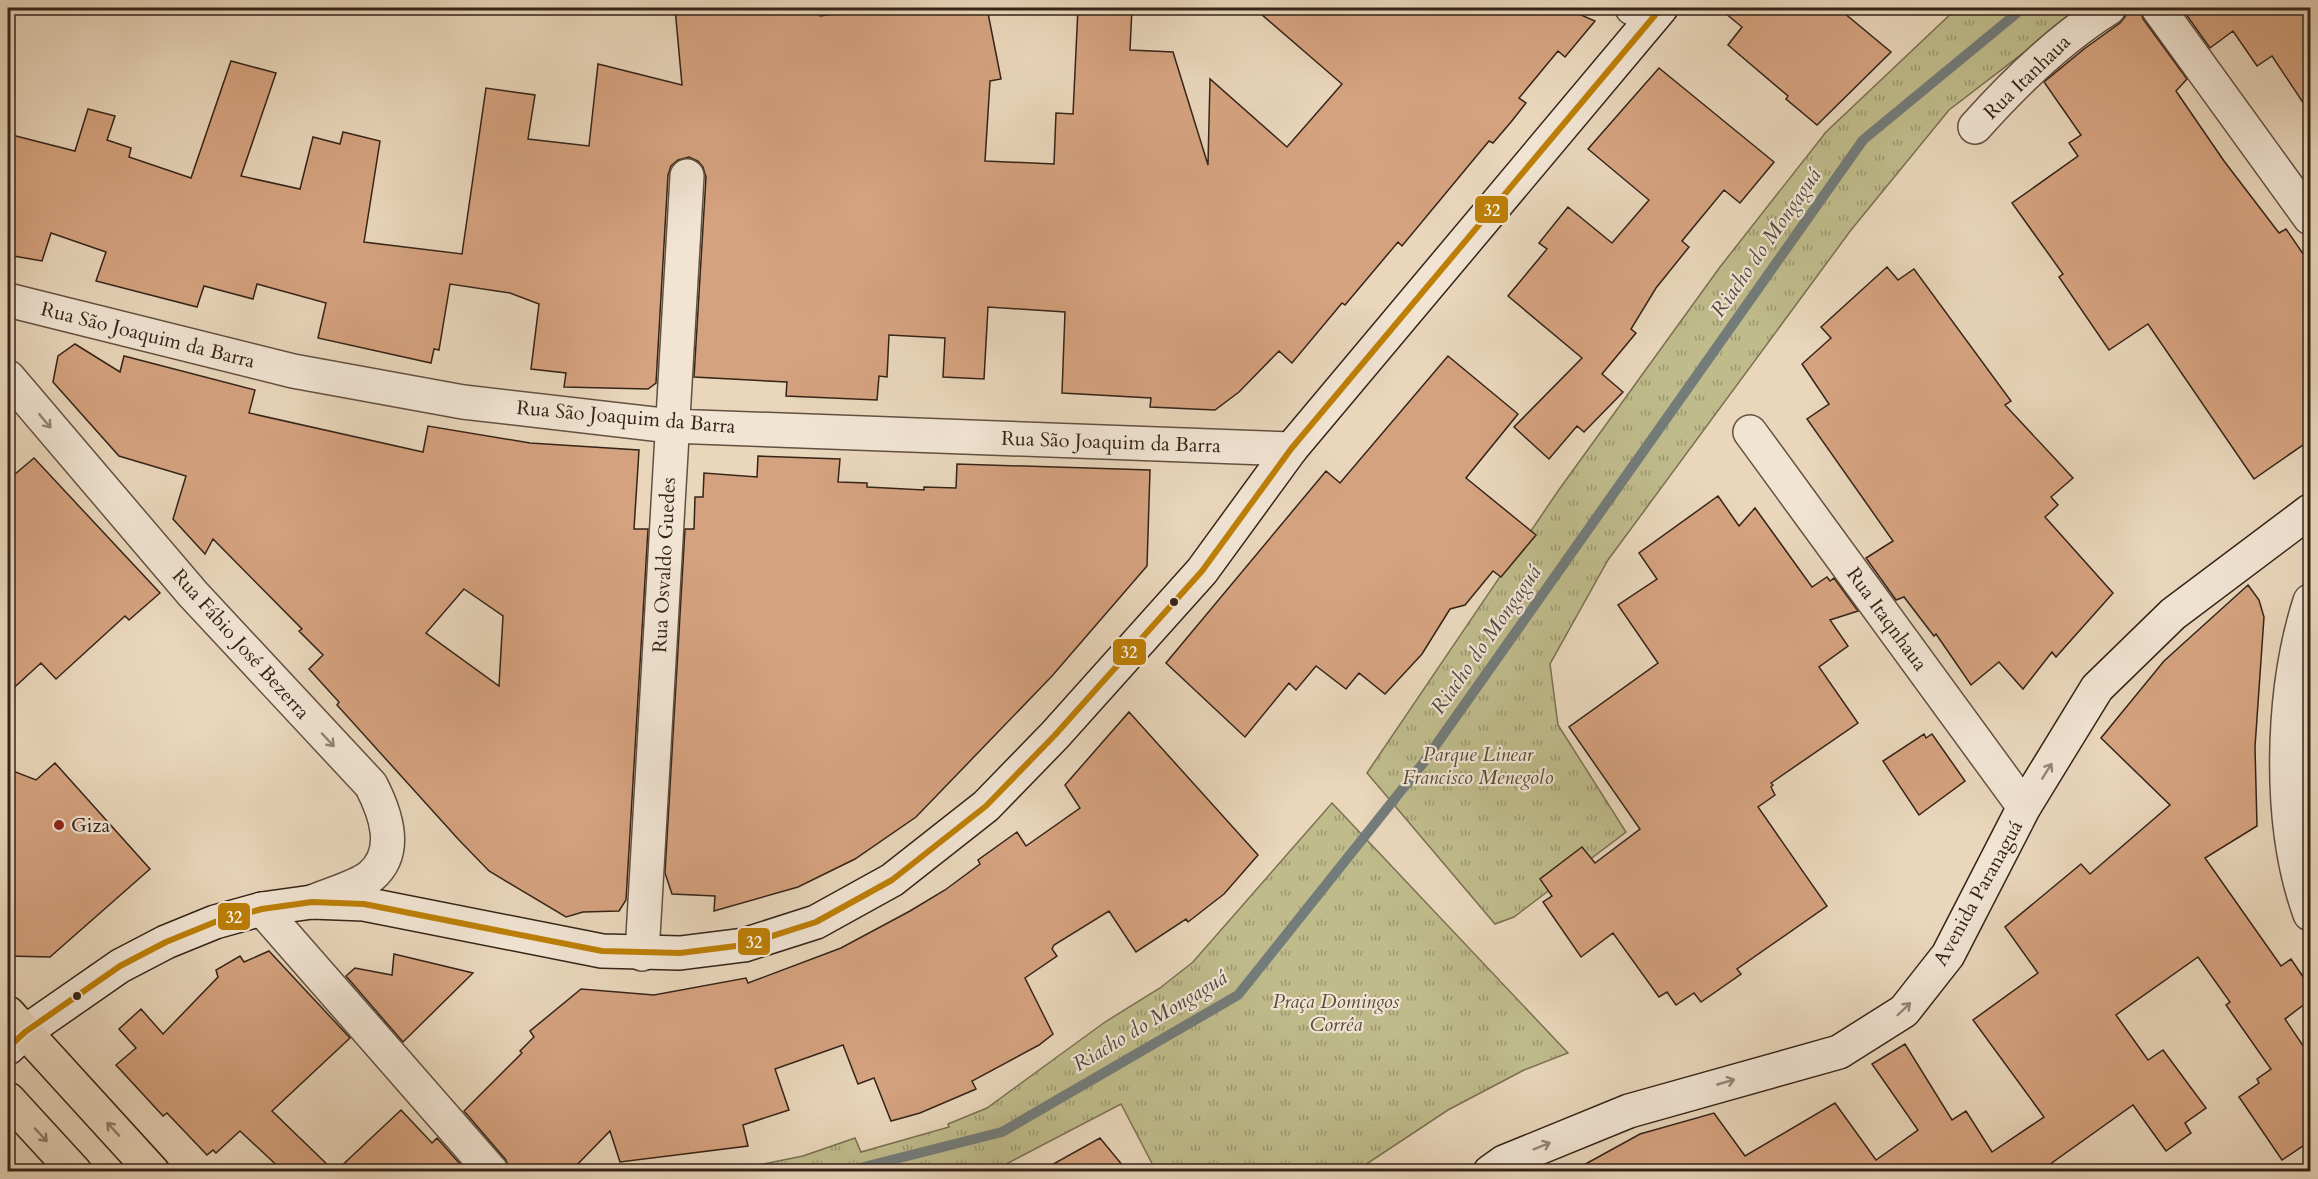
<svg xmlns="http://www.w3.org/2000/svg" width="2318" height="1179" font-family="Cardo,serif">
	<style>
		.park { fill: url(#park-tufts); stroke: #7a7052; stroke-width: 1.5 }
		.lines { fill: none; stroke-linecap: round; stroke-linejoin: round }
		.stream { stroke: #737c7a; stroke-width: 10 }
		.building { fill: #d5a27f; stroke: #352418; stroke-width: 1.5; fill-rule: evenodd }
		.minor-casing { stroke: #625041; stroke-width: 36 }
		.secondary-casing { stroke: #352418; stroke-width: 36 }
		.primary-casing { stroke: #352418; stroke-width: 36 }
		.minor { stroke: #f1e4d3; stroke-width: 33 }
		.secondary { stroke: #f1e4d3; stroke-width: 33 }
		.primary { stroke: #e9d6bb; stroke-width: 33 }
		.bus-1-casing { stroke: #f1e4d3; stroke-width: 10 }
		.bus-1 { stroke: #bd7f07; stroke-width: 6 }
		.oneway { stroke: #938476 }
		.oneway2 { stroke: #8f7d6a }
		.bus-dot { fill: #352418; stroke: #f1e4d3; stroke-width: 2 }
		.poi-dot { fill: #8f2418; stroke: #f1e4d3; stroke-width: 2 }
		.labels { text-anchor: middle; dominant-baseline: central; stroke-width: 4.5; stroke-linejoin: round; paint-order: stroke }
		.street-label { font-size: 20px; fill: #352418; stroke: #f1e4d3 }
		.park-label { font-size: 20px; font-style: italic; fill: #584a35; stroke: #f1e4d3 }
		.poi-label { font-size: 20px; fill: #352418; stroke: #f1e4d3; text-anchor: start }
		.water-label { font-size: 21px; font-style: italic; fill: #4f4841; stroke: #f1e4d3 }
		.line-badge { stroke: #f1e4d3; stroke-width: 2 }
		.badge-label { font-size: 16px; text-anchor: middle; font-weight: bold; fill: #fff }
	</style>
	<defs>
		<pattern id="park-tufts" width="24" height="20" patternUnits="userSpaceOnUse" patternTransform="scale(1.5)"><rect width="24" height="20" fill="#bfbb8b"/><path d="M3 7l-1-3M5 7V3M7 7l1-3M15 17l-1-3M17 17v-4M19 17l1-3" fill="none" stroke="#9c9871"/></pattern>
	</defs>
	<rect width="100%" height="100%" fill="#e9d6bb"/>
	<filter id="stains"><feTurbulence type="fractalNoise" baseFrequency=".00333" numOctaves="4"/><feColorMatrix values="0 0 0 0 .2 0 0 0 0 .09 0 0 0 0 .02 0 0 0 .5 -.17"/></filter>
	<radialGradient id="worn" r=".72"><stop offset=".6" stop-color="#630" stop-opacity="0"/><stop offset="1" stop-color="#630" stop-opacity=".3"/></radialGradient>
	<path class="park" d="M1957 8H2082L1949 110 1851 230 1608 560 1550 664 1558 725 1626 832 1514 917 1495 924 1367 773 1558 491 1720 267 1826 132Z
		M1332 803 1568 1053 1524 1070 1448 1110 1356 1171H1156L1121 1104 993 1171H729L803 1156 855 1138 861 1152 949 1127 948 1124 987 1108 1105 1022 1160 988 1193 962Z"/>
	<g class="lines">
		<path class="stream" d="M844 1172 1002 1132 1238 995 1424 762 1863 140 2023 8"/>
	</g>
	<path class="building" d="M675 8H819L820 16 883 8H987L1001 79 990 81 985 161 1054 164 1056 113 1073 114 1078 8H1132L1130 50 1173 52 1208 165 1210 79 1287 147 1342 84 1254 8H1565L1595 21 1565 57 1558 51 1519 98 1526 103 1511 122 1493 143 1489 141 1402 246 1398 242 1345 305 1342 303 1292 363 1279 351 1239 392 1215 410 1150 407 1151 398 1062 393 1065 312 988 307 984 379 943 377 945 338 889 335 887 377 879 376 877 400 786 396 787 382 694 377 706 177 703 167 698 161 689 157 678 160 671 166 668 175 656 383 648 389 564 387 566 373 531 369 539 304 510 293 450 284 439 350 434 349 431 363 318 338 326 303 257 284 253 299 204 286 197 307 96 281 106 252 51 233 42 261 8 255V134L75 151 88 109 115 116 107 140 131 148 129 157 191 178 231 61 276 73 241 176 300 189 313 137 340 144 343 132 380 141 364 242 462 254 486 88 535 95 528 139 589 146 598 64 682 85Z
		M1719 8H1838L1891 52 1817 125 1786 99 1788 96 1728 45 1742 27Z
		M2128 8H2140L2143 19 2187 79 2176 91 2224 161 2279 233 2286 229 2310 264V440L2254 479 2148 324 2109 350 2059 277 2063 274 2012 203 2078 156 2069 143 2081 135 2044 82 2084 49 2120 23 2125 17Z
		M2186 8H2310V113L2272 56 2257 66 2233 31 2210 48 2183 10Z
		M1659 68 1774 162 1740 203 1724 190 1682 241 1689 247 1656 288 1631 329 1636 333 1602 374 1623 392 1584 432 1577 426 1549 459 1514 427 1582 358 1508 296 1547 249 1539 243 1568 207 1612 243 1649 200 1588 149Z
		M1887 267 1898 280 1914 269 2011 401 2005 405 2073 478 2051 497 2058 505 2045 517 2113 593 2056 657 2052 652 2023 689 1999 662 1971 685 1936 634 1934 636 1904 597 1896 600 1866 558 1893 541 1807 419 1829 404 1802 364 1831 338 1821 327Z
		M75 344 120 372 124 356 255 390 249 413 423 452 428 426 530 443 639 450 634 529H648L626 900 619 911 583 912 566 917 489 871 459 840 337 705 339 702 309 669 323 655 299 631 302 629 213 539 205 554 173 519 186 476 119 456 53 382 58 356ZM464 589 503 616 499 686 426 633Z
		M1448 356 1518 414 1466 478 1536 535 1501 577 1493 571 1465 605 1450 609 1422 654 1385 694 1359 673 1346 689 1316 666 1296 690 1289 683 1245 737 1166 663 1326 471 1340 483Z
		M758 456 840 459 838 482 867 483V487L924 490V487L956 488 957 464 1150 470 1147 566 1052 676 916 817 855 859 798 887 714 911 715 896 672 894 665 873 685 529H694L695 497H703L704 473 757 477Z
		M34 458 160 593 129 620 125 616 56 679 41 663 8 693V480Z
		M1718 496 1739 526 1755 508 1812 587 1827 577 1830 581 1834 578 1858 611 1830 620 1848 646 1819 667 1858 723 1771 783 1773 785 1771 787 1775 795 1758 807 1827 906 1737 969 1741 974 1701 1002 1694 993 1676 1005 1667 992 1659 997 1613 933 1581 957 1543 902 1552 896 1540 879 1582 847 1595 863 1640 829 1569 727 1658 663 1618 605 1657 579 1639 553Z
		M2248 585 2259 600 2264 617 2255 747 2257 826 2205 858 2281 966 2291 959 2310 987V1000L2285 1019 2310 1056V1141L2282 1160 2239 1097 2259 1083 2257 1079 2271 1069 2226 1005 2230 1002 2198 957 2116 1015 2148 1060 2163 1050 2206 1108 2185 1123 2191 1133 2166 1151 2133 1105 2039 1172H1571L1640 1134 1714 1113 1745 1156 1835 1103 1876 1160 1918 1130 1872 1064 1905 1044 1952 1120 1966 1111 1992 1152 2044 1117 1973 1020 2038 973 2005 927 2081 864 2090 874 2170 805 2101 738 2164 661Z
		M1129 712 1258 855 1224 894 1188 922 1186 919 1136 952 1109 911 1054 945 1052 949 1057 956 1025 978 1053 1034 1039 1045 972 1081 976 1089 920 1113 891 1121 874 1078 858 1084 843 1045 775 1069 789 1110 743 1125 748 1146 620 1162 610 1131 570 1172H510L506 1160 464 1111 522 1053 520 1051 534 1037 530 1031 581 989 654 995 746 978 748 983 841 948 910 911 945 890 980 864 978 860 1017 832 1026 846 1080 808 1065 785Z
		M1924 734 1926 738 1932 734 1965 781 1919 815 1883 761Z
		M55 763 150 869 50 957 8 956V769L36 780Z
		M269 951 350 1038 272 1111 335 1172H284L240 1131 216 1153 213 1150 207 1155 167 1113 163 1116 116 1065 136 1048 119 1029 141 1009 163 1034 218 977 216 970 240 956 244 962Z
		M394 954 473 973 403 1042 346 976 355 968 392 975Z
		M401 1110 432 1143 437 1138 467 1172H335Z
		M1100 1138 1128 1172H1039Z"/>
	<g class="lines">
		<defs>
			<path id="minor" d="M1632 8 1653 17
				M2158 8 2310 218
				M1975 127C2015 82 2058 40 2109 8
				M8 300 293 371 463 402 671 426 1291 449
				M8 377 193 594 371 785C385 812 400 851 371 876 358 887 328 895 312 902
				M1750 432 2024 807
				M2310 601C2281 692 2277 824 2310 914
				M262 909 492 1172
				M642 954 687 176"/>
			<path id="secondary" d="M8 1048 25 1032 120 966 166 942 215 922 262 909 312 902 364 904 602 951 680 953 744 945 816 922 892 880 986 806 1055 735 1202 571 1291 449 1661 8
				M1490 1172 1504 1162 1629 1111 1839 1052 1904 1011 1948 955 2024 807 2097 688 2173 614 2310 511"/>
			<path id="primary" d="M8 1013 153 1172
				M8 1099 75 1172"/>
		</defs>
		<use href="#minor" class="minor-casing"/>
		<use href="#secondary" class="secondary-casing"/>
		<use href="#primary" class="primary-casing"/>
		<use href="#minor" class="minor"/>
		<use href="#secondary" class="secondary"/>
		<use href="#primary" class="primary"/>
		<defs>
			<path id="bus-1" d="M8 1048 25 1032 120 966 166 942 215 922 262 909 312 902 364 904 602 951 680 953 744 945 816 922 892 880 986 806 1055 735 1202 571 1291 449 1661 8"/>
		</defs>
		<use href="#bus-1" class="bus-1-casing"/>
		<use href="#bus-1" class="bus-1"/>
	</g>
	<defs><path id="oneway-shaft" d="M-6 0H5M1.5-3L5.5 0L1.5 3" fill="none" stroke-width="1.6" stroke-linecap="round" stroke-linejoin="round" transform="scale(1.5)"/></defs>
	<g class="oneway">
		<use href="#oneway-shaft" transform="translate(45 421) rotate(50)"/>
		<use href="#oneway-shaft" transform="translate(328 740) rotate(47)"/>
		<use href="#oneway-shaft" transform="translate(2047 771) rotate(-58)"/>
		<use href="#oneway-shaft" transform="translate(1904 1009) rotate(-44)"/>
		<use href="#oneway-shaft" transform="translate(1726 1082) rotate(-16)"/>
		<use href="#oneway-shaft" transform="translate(1542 1146) rotate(-22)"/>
	</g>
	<g class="oneway2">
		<use href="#oneway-shaft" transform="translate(113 1129) rotate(-133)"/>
		<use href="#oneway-shaft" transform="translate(41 1135) rotate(47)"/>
	</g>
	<g class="bus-dot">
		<circle cx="1174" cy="602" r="5"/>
		<circle cx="77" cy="996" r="5"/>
	</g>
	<circle class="poi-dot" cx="59" cy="825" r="6"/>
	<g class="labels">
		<g class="street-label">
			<text transform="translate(2027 77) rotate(-44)">Rua Itanhaua</text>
			<text transform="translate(148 335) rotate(14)">Rua São Joaquim da Barra</text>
			<text transform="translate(626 417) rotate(5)">Rua São Joaquim da Barra</text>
			<text transform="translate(1111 442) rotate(2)">Rua São Joaquim da Barra</text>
			<text transform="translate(664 565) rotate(-87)">Rua Osvaldo Guedes</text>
			<text transform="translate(1887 619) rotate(54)">Rua Itaqnhaua</text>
			<text transform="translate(241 644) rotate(48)">Rua Fábio José Bezerra</text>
			<text transform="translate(1978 893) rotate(-61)">Avenida Paranaguá</text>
		</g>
		<g class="park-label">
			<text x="1478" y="754">Parque Linear<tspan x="1478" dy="23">Francisco Menegolo</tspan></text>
			<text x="1336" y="1001">Praça Domingos<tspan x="1336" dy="23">Corrêa</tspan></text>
		</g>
		<g class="poi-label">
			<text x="71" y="825">Giza</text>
		</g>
		<g class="water-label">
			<text transform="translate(1766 243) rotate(-55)">Riacho do Mongaguá</text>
			<text transform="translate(1486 640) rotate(-55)">Riacho do Mongaguá</text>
			<text transform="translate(1150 1021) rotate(-31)">Riacho do Mongaguá</text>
		</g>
	</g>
	<g class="line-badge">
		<rect x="1474" y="195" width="35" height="29" rx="6" fill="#bd7f07"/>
		<rect x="1112" y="638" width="35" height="28" rx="6" fill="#bd7f07"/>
		<rect x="217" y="902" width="34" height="29" rx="6" fill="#bd7f07"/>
		<rect x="737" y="927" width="34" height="29" rx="6" fill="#bd7f07"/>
	</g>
	<g class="badge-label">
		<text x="1492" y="216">32</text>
		<text x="1129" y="658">32</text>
		<text x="234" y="923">32</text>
		<text x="754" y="948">32</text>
	</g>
	<rect width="2318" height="1179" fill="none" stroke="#e9d6bb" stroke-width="30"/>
	<rect x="9" y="9" width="2300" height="1161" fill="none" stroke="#352418" stroke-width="3"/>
	<rect x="15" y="15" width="2288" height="1149" fill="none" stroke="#352418" stroke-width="1.5"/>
	<rect width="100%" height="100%" filter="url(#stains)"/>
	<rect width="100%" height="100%" fill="url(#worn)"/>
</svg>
